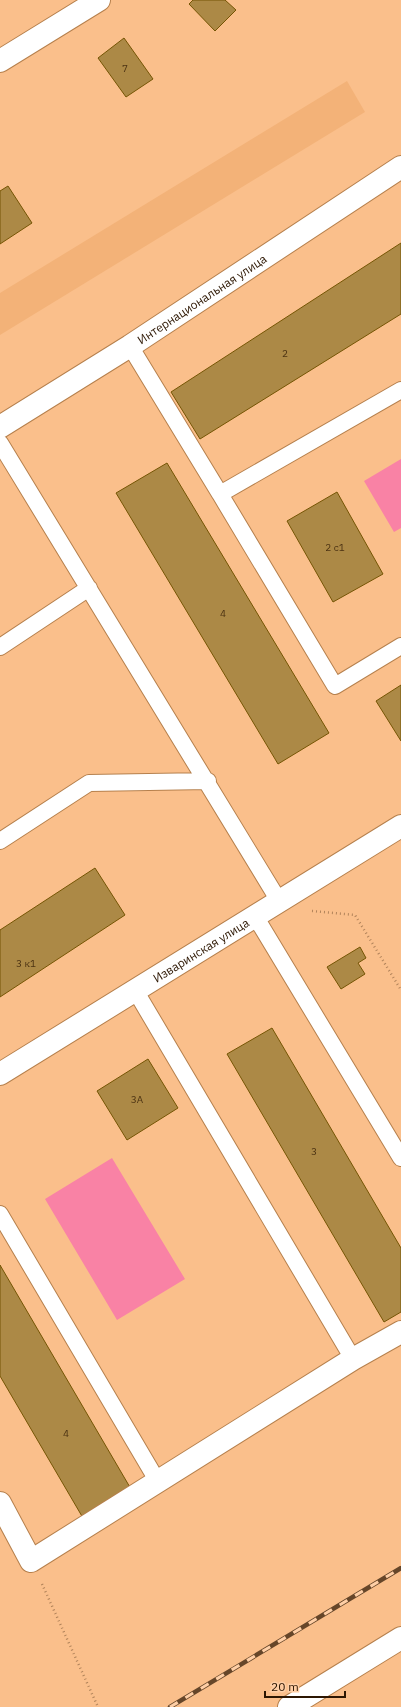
<svg xmlns="http://www.w3.org/2000/svg" width="401" height="1707" font-family="'IBM Plex Sans',sans-serif">
	<style>
		.built { fill: #f3b278 }
		.green { fill: #f982a5 }
		.building { fill: #ac8946; stroke: #755504 }
		.lines { fill: none; stroke-linecap: round; stroke-linejoin: round }
		.lane-casing { stroke: #b6804d; stroke-width: 18 }
		.street-casing { stroke: #b6804d; stroke-width: 24 }
		.secondary-casing { stroke: #b6804d; stroke-width: 24 }
		.path { stroke: #b2845b; stroke-width: 2.5; stroke-dasharray: 1 3; stroke-linecap: butt }
		.lane { stroke: #fff; stroke-width: 16 }
		.street { stroke: #fff; stroke-width: 22 }
		.secondary { stroke: #fff; stroke-width: 22 }
		.rail-casing { stroke: #664629; stroke-width: 4.5 }
		.rail { stroke: #ffcfa6; stroke-width: 3; stroke-dasharray: 9; stroke-linecap: butt }
		.labels { text-anchor: middle; dominant-baseline: central; stroke-width: 3.5; stroke-linejoin: round; paint-order: stroke }
		.number-label { font-size: 10px; fill: #4c3313 }
		.street-label { font-size: 12px; fill: #2c1602; stroke: #ffcfa6 }
	</style>
	<rect width="100%" height="100%" fill="#fabf8b"/>
	<path class="built" d="M347 81 365 112 0 335V293Z"/>
	<path class="green" d="M401 459V528L394 532 364 481Z
		M112 1158 185 1279 117 1320 45 1199Z"/>
	<path class="building" d="M193 0H225L236 10 215 31 189 4Z
		M124 38 153 79 126 97 98 58Z
		M8 186 32 223 0 244V191Z
		M401 243V314L200 439 171 392Z
		M167 463 329 733 278 764 116 493Z
		M337 492 383 574 333 602 287 521Z
		M401 685V741L376 701Z
		M95 868 125 915 0 997V930Z
		M360 947 366 958 358 963 365 974 341 989 327 967Z
		M272 1028 401 1248V1312L384 1322 227 1054Z
		M148 1059 178 1108 127 1140 97 1091Z
		M0 1265 131 1489 83 1518 0 1376Z"/>
	<g class="lines">
		<defs>
			<path id="lane" d="M130 346 220 494
				M401 390 220 494 335 686 401 646
				M0 443 279 901
				M0 647 89 588
				M0 841 89 783 208 781
				M255 916 401 1158
				M135 990 353 1359
				M0 1214 158 1482"/>
			<g id="street">
				<path d="M0 61 99 0"/>
				<path id="s1" d="M0 427 130 346 401 167"/>
				<path id="s2" d="M0 1074 401 826"/>
				<path d="M0 1503 31 1561 353 1359 401 1332"/>
			</g>
			<path id="secondary" d="M289 1707 401 1638"/>
		</defs>
		<use href="#lane" class="lane-casing"/>
		<use href="#street" class="street-casing"/>
		<use href="#secondary" class="secondary-casing"/>
		<path class="path" d="M312 911 355 915 401 990
			M42 1584 98 1707"/>
		<use href="#lane" class="lane"/>
		<use href="#street" class="street"/>
		<use href="#secondary" class="secondary"/>
		<defs>
			<path id="rail" d="M170 1707 401 1568"/>
		</defs>
		<use href="#rail" class="rail-casing"/>
		<use href="#rail" class="rail"/>
	</g>
	<g class="labels">
		<g class="number-label">
			<text x="125" y="68">7</text>
			<text x="285" y="353">2</text>
			<text x="335" y="547">2 с1</text>
			<text x="223" y="613">4</text>
			<text x="26" y="963">3 к1</text>
			<text x="137" y="1099">3А</text>
			<text x="314" y="1151">3</text>
			<text x="66" y="1433">4</text>
		</g>
		<g class="street-label">
			<text stroke="none"><textPath href="#s1" startOffset="239">Интернациональная улица</textPath></text>
			<text stroke="none"><textPath href="#s2" startOffset="236">Изваринская улица</textPath></text>
		</g>
	</g>
	<path d="M265 1691v6h80v-6" fill="none" stroke="#2c1602" stroke-width="2"/>
	<text x="271" y="1691" font-size="12" fill="#2c1602" stroke="#ffcfa6" stroke-width="3" paint-order="stroke">20 m</text>
</svg>
